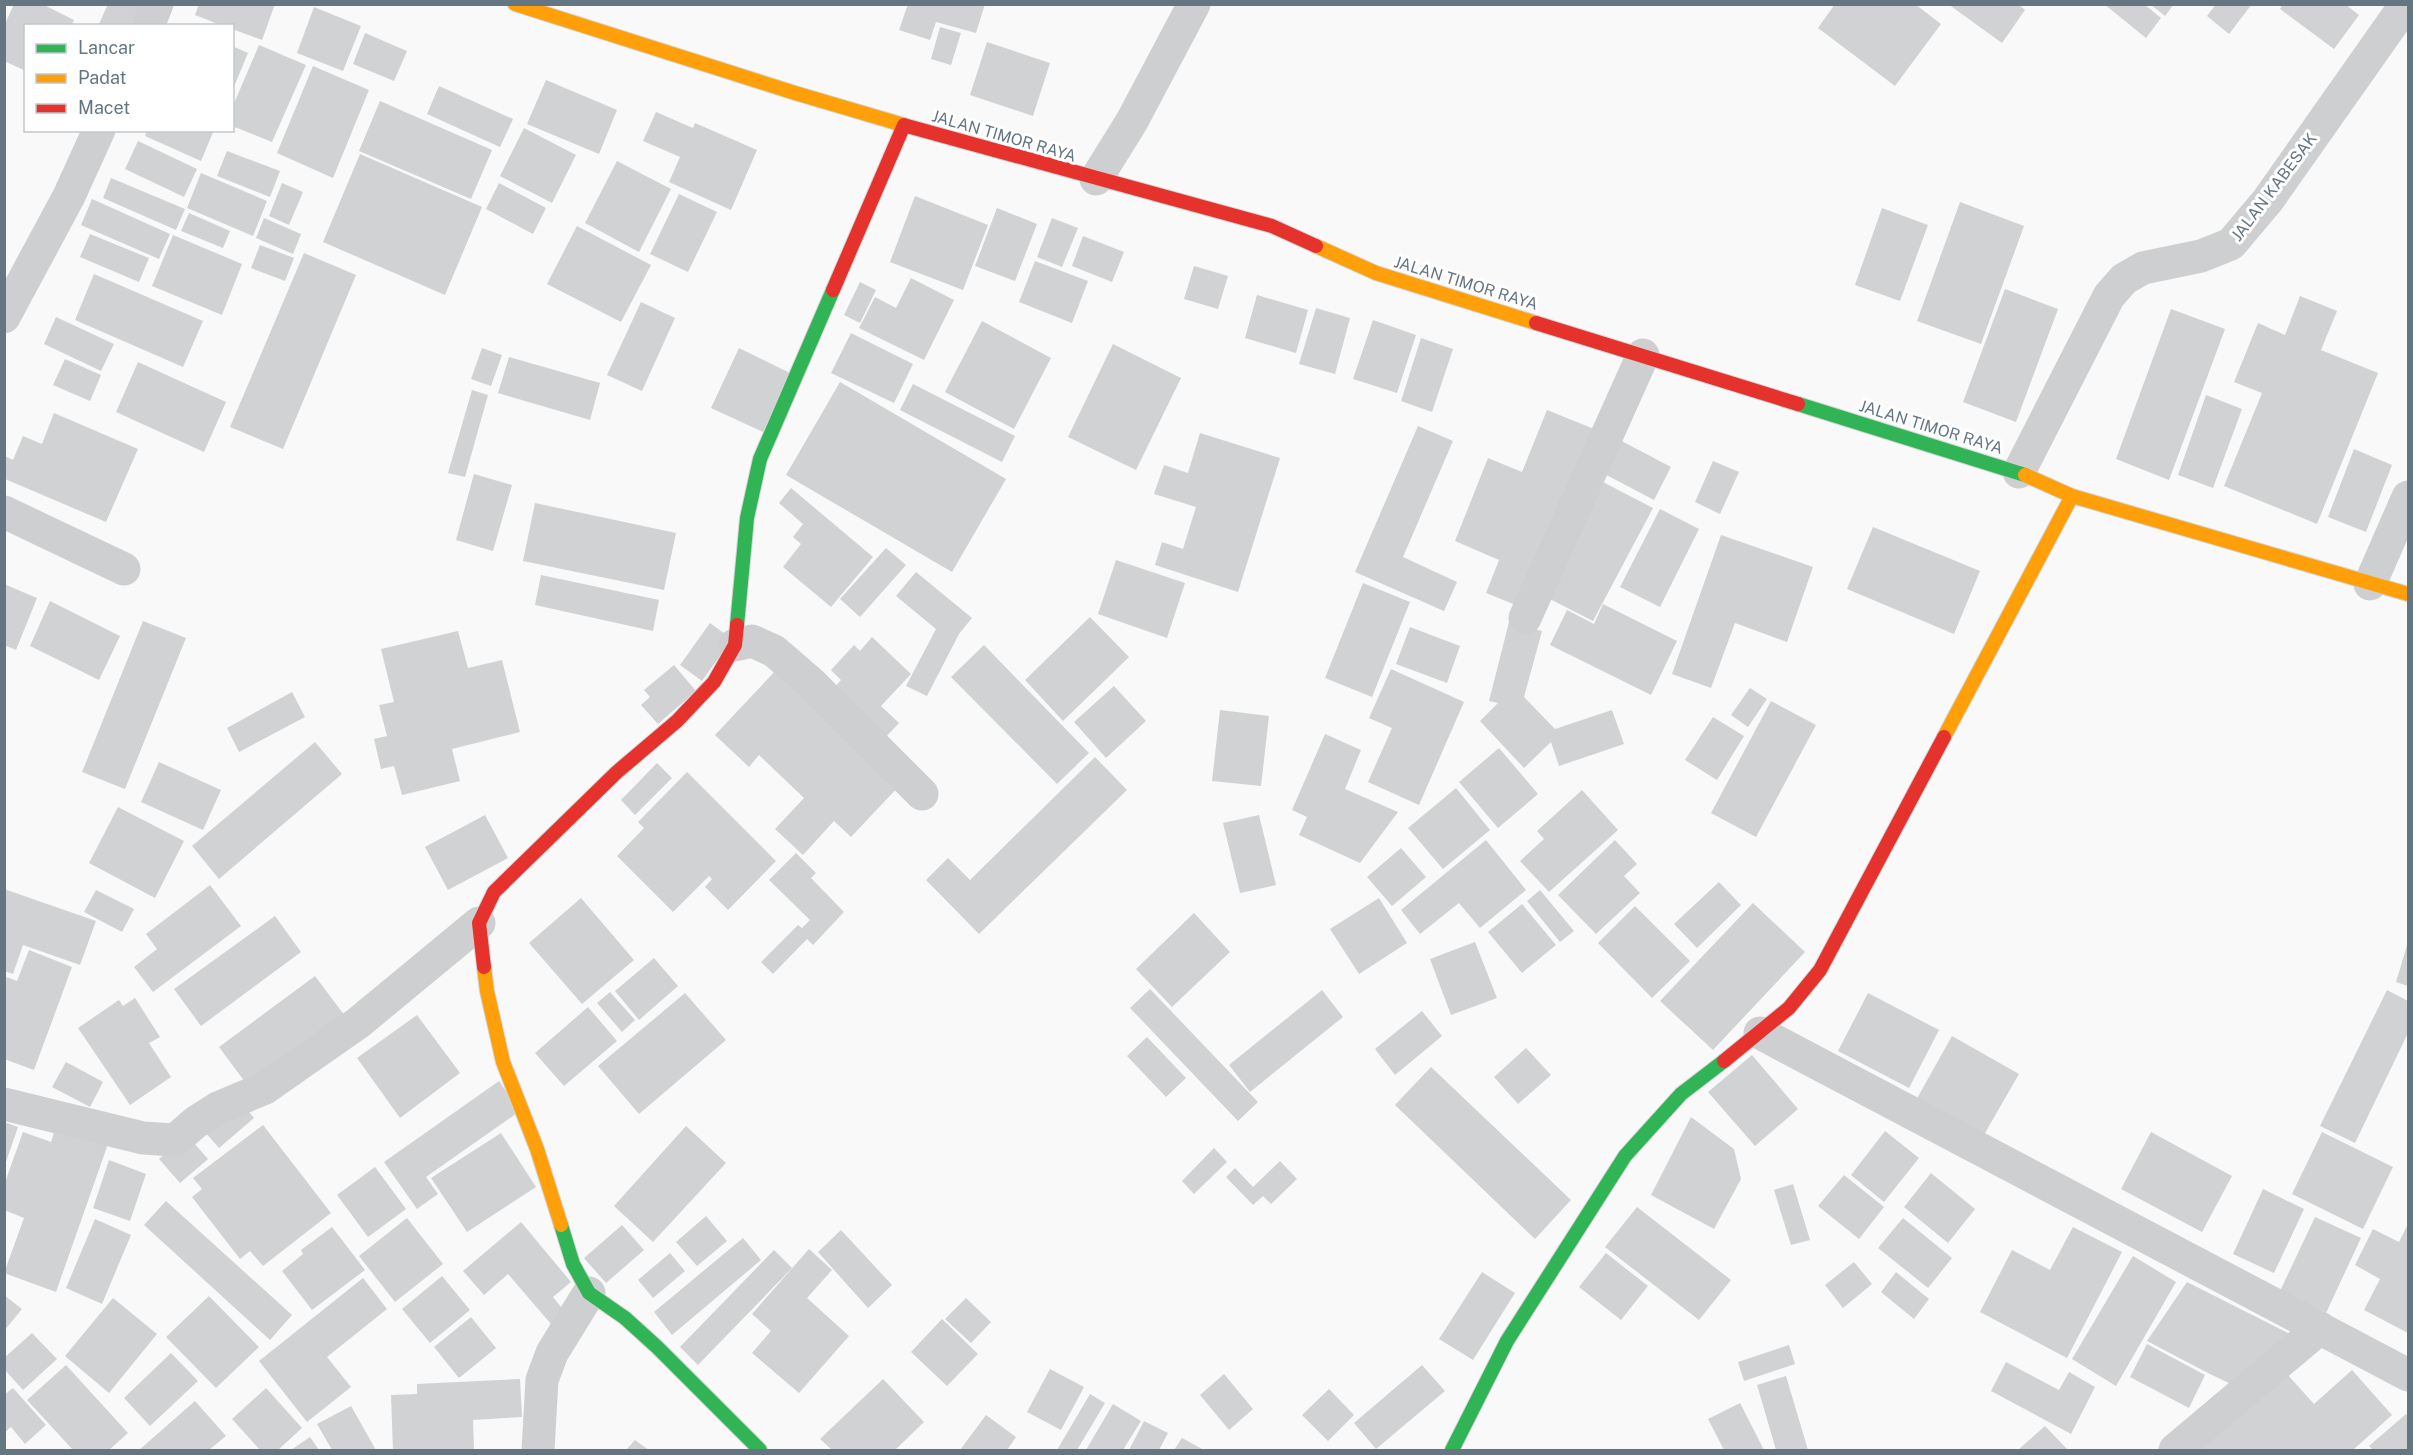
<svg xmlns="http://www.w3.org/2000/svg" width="2413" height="1455" font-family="'Public Sans',sans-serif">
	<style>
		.building { fill: #d0d2d3 }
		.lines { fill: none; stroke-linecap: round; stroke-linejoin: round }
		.fast-casing { stroke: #d5d6d7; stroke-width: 16 }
		.slow-casing { stroke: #d5d6d7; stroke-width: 16 }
		.jam-casing { stroke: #d5d6d7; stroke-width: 16 }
		.street { stroke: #cecfd0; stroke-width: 33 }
		.fast { stroke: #30b455; stroke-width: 14 }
		.slow { stroke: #ff9f0a; stroke-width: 14 }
		.jam { stroke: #e5322d; stroke-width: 14 }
		.labels { text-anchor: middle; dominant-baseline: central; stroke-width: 6; stroke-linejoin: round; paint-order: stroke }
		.street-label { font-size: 16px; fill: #657683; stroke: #fff }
	</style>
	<rect width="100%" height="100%" fill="#f9f9f9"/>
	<path class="building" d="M14 4H42L74 20 71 26H26V71L4 61V26Z
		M108 4H146L137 26H104L99 24Z
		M199 4H275L262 40 232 29V26H223L195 15Z
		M908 4H985L976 33 936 22 930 40 899 30Z
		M1835 4H1915L1941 24 1895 86 1818 28Z
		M1948 4H2018L2025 10 2002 43Z
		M2104 4H2144L2161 18 2146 38Z
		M2150 4H2174L2165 16Z
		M2216 4H2252L2229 34 2207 16Z
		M2283 4H2345L2359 15 2334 49 2280 9Z
		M314 7 361 26 343 71 297 53Z
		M940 27 961 33 951 65 931 59Z
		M365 33 407 51 394 81 353 64Z
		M987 42 1050 63 1033 116 970 95Z
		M259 45 306 65 272 142 232 126V108Z
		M232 46 248 53 233 89H232Z
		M313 66 369 90 333 178 277 153Z
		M546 80 617 110 599 154 527 124Z
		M439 86 513 119 500 147 427 114Z
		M380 101 492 150 471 199 359 151Z
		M656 112 693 128 695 123 757 150 731 210 669 182 680 157 643 141Z
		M524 128 576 155 552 203 500 176Z
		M147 130H214L201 161 145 136Z
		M138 141 197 169 184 197 125 169Z
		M227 151 280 171 270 197 217 176Z
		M360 154 482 207 445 295 323 242Z
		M617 161 671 189 639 252 585 223Z
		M201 173 267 201 253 236 187 208Z
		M111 178 185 209 176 230 103 198Z
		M282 183 303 192 289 225 269 216Z
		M499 183 546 208 533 234 486 209Z
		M679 194 717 212 688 272 650 254Z
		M915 196 988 225 963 290 890 262Z
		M92 199 170 234 159 259 81 225Z
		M1960 202 2024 226 1981 344 1917 321Z
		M997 208 1037 224 1015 281 975 266Z
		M1882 208 1928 225 1900 301 1855 285Z
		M189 213 230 231 223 248 181 231Z
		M264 218 301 234 293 254 256 238Z
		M1052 218 1078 228 1062 267 1037 257Z
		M577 226 651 265 621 322 547 284Z
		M90 234 149 258 139 282 80 257Z
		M173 235 242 264 222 315 152 286Z
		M1083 236 1124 252 1112 282 1072 266Z
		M260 245 294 258 285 281 251 268Z
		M304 253 356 275 283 449 230 427Z
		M1035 261 1088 281 1072 323 1019 302Z
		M1194 266 1228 276 1218 309 1184 299Z
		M94 274 203 321 183 367 75 320Z
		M911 278 954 300 924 360 859 328 875 297 896 308Z
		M860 282 876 290 860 323 844 315Z
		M2005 289 2058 309 2016 422 1963 402Z
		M1257 295 1308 310 1296 353 1245 338Z
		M2300 296 2337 311 2321 350 2378 373 2317 524 2224 486 2262 393 2234 382 2258 323 2285 335Z
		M641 302 675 318 642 391 607 375Z
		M1316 308 1350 318 1335 374 1299 364Z
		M2171 309 2225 329 2169 480 2116 459Z
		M56 317 114 344 101 371 44 344Z
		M1373 320 1416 335 1397 393 1353 379Z
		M982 321 1051 358 1014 429 945 392Z
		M851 333 913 364 894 403 831 373Z
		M1421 338 1453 349 1432 412 1401 401Z
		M1113 344 1181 378 1136 470 1068 437Z
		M482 348 502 355 491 386 471 379Z
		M739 348 790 373 763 432 711 408Z
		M509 357 600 383 590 420 498 393Z
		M65 359 101 375 90 401 53 385Z
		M138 362 226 402 204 452 116 412Z
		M840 382 1006 479 952 572 786 475Z
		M913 384 1015 436 1002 462 900 410Z
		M472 390 488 395 465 477 448 473Z
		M2206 395 2242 409 2213 488 2178 475Z
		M1547 410 1594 429 1523 608 1486 593 1499 560 1455 541 1488 458 1522 472Z
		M54 413 138 449 106 522 5 479V456L13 460 23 436 42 444Z
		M1418 426 1453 441 1403 557 1457 582 1444 611 1355 572Z
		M1200 433 1280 458 1238 592 1155 565 1162 542 1183 549 1196 507 1154 494 1164 465 1188 473Z
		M1614 437 1671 467 1654 500 1597 470Z
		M2354 449 2392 465 2366 532 2328 517Z
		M1713 461 1739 472 1720 514 1695 502Z
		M474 474 512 485 493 551 456 540Z
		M1601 481 1653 508 1593 621 1542 595Z
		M791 488 873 557 831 607 783 567 801 544 793 537 803 524 779 503Z
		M535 503 676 533 664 590 523 561Z
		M1660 509 1699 529 1660 607 1620 587Z
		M1873 527 1980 571 1954 634 1847 589Z
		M1721 535 1813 567 1787 642 1735 623 1711 688 1672 674Z
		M886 548 906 565 860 617 840 599Z
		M1116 560 1185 583 1167 638 1098 614Z
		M916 572 972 618 959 634 927 696 906 686 936 629 896 596Z
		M541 575 659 600 653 631 535 605Z
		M1363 583 1410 602 1372 697 1325 678Z
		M4 584 37 598 16 650 4 645Z
		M50 601 120 636 99 680 30 646Z
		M1603 604 1677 641 1651 695 1550 645 1567 610 1594 624Z
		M1090 617 1129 657 1063 721 1025 680Z
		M143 621 186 638 125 789 82 772Z
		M1509 622 1542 631 1524 697 1555 729 1612 710 1624 744 1559 766 1551 742 1524 768 1480 721 1498 703 1489 701Z
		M710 623 732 639 702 681 680 665Z
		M1410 627 1460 646 1447 683 1396 664Z
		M458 631 468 668 502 660 520 732 452 749 460 781 402 795 394 766 381 769 374 739 387 736 379 705 394 702 381 649Z
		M872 637 911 674 881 706 899 723 884 739 832 690 841 680 831 670 854 645 860 651Z
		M984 645 1089 753 1057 784 951 677Z
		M674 665 696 691 658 724 641 705 650 697 644 690Z
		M778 668 901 784 851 837 834 821 803 855 775 829 804 798 759 755 749 767 715 735Z
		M1391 669 1464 702 1419 805 1368 782 1392 728 1369 718Z
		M1114 686 1146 721 1106 758 1074 722Z
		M1750 688 1767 699 1748 727 1731 715Z
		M292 692 305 717 239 752 227 728Z
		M1771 701 1816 725 1756 837 1711 813Z
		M1220 710 1269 716 1261 786 1212 781Z
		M1713 717 1744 736 1717 780 1685 760Z
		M1325 734 1361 750 1345 789 1398 812 1360 863 1299 835 1307 817 1292 810Z
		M315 742 342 774 219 879 192 846Z
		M1499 748 1538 794 1498 828 1459 782Z
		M1095 757 1127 790 979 934 926 880 948 858 970 880Z
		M159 762 221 790 203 830 141 802Z
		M657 763 672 778 635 815 621 800Z
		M687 772 776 861 728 910 705 887 712 879 709 876 673 912 617 856 644 828 638 822Z
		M1456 788 1490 830 1443 869 1408 828Z
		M1582 790 1618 830 1549 892 1520 861 1544 839 1537 831Z
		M118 807 184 841 155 898 89 863Z
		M485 815 508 858 448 890 425 847Z
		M1259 815 1276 885 1240 893 1223 823Z
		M1486 840 1526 890 1480 928 1459 903 1420 934 1401 910Z
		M1615 840 1637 864 1624 876 1640 893 1596 934 1558 895Z
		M1401 848 1426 877 1392 906 1367 877Z
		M796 853 816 873 811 878 844 912 813 945 807 939 773 974 761 962 798 925 802 928 810 920 769 880Z
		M1719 882 1741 905 1697 948 1674 924Z
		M210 885 241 926 153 992 134 967 157 949 146 934Z
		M4 889 96 921 80 965 23 945 13 974 4 971Z
		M96 890 134 909 122 932 84 912Z
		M1540 890 1574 931 1560 942 1527 901Z
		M581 898 634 960 582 1004 529 943Z
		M1379 898 1407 943 1359 974 1330 929Z
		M1753 903 1805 952 1713 1050 1660 1001Z
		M1522 904 1556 945 1522 973 1488 932Z
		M1635 906 1690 961 1652 998 1598 943Z
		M1194 913 1230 952 1172 1007 1136 969Z
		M275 916 301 952 201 1026 174 989Z
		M1475 942 1497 998 1451 1015 1430 959Z
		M2408 942V986L2396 982Z
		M29 950 72 967 34 1070 4 1059V983L7 977 17 981Z
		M654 958 678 986 639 1020 615 991Z
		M315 976 345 1016 248 1086 219 1047Z
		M1150 989 1258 1102 1238 1121 1130 1008Z
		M1322 990 1343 1017 1250 1092 1229 1065Z
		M2387 990 2408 1001V1033L2355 1143 2320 1126Z
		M610 992 635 1020 622 1032 597 1003Z
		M685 993 726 1040 639 1114 598 1066Z
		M1868 993 1939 1030 1909 1088 1838 1051Z
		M135 998 160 1037 149 1043 171 1077 130 1105 78 1028 119 1000 123 1006Z
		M588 1007 617 1041 564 1086 535 1053Z
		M1422 1011 1442 1036 1395 1075 1375 1049Z
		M417 1015 460 1073 400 1118 357 1058Z
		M1952 1036 2019 1074 1981 1140 1915 1102Z
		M1147 1037 1186 1078 1166 1097 1127 1056Z
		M1526 1048 1551 1075 1518 1104 1494 1077Z
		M1752 1055 1798 1109 1755 1146 1708 1092Z
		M66 1062 103 1082 90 1107 52 1087Z
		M1431 1067 1571 1200 1535 1239 1395 1105Z
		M499 1081 520 1111 426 1177 438 1194 417 1209 384 1162Z
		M240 1101 254 1118 219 1148 205 1132Z
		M1691 1117 1734 1149 1741 1179 1714 1229 1651 1195Z
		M4 1122 18 1127 5 1165H4Z
		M57 1122 109 1141 56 1292 4 1273 24 1218 4 1210V1185L23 1132 51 1142Z
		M263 1125 331 1213 263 1266 250 1251 240 1259 192 1197 202 1189 193 1178Z
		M686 1126 726 1163 653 1242 614 1206Z
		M1885 1131 1919 1158 1884 1202 1851 1175Z
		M2151 1132 2232 1176 2202 1232 2121 1189Z
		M2322 1132 2393 1167 2363 1229 2292 1194Z
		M501 1133 536 1187 467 1232 431 1178Z
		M187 1135 208 1159 180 1183 159 1159Z
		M1214 1148 1227 1162 1194 1194 1182 1181Z
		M109 1160 146 1174 130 1221 93 1208Z
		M1280 1161 1297 1179 1271 1204 1263 1196 1253 1205 1226 1177 1235 1168 1253 1187Z
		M375 1167 406 1209 368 1237 337 1195Z
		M1931 1173 1975 1209 1948 1243 1904 1207Z
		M1844 1175 1884 1207 1859 1239 1818 1206Z
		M1793 1184 1810 1240 1791 1245 1774 1190Z
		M2263 1189 2304 1209 2274 1273 2233 1254Z
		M166 1201 292 1315 270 1340 144 1225Z
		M1637 1207 1731 1280 1699 1320 1605 1247Z
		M706 1216 727 1241 697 1266 676 1242Z
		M2315 1217 2361 1238 2326 1313 2280 1291Z
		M407 1218 443 1264 395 1302 359 1256Z
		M1903 1218 1952 1258 1928 1288 1878 1248Z
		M95 1219 131 1235 102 1304 66 1288Z
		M521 1222 571 1282 553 1297 565 1312 551 1324 508 1274 484 1295 463 1271Z
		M2408 1224V1333L2364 1310 2380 1279 2355 1265 2373 1229 2399 1242Z
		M622 1225 644 1250 606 1283 584 1258Z
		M332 1227 365 1270 312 1310 282 1271 303 1254 301 1250Z
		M2073 1227 2122 1252 2067 1358 1980 1312 2012 1250 2050 1270Z
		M841 1230 892 1285 868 1308 818 1252Z
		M743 1238 761 1260 672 1335 654 1312Z
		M809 1249 832 1270 807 1298 849 1336 799 1393 752 1353 771 1331 752 1314Z
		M774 1250 792 1268 698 1365 680 1347Z
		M670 1253 685 1271 653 1298 638 1280Z
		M1606 1253 1648 1286 1621 1320 1579 1287Z
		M2133 1256 2176 1282 2116 1386 2072 1359Z
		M1854 1262 1872 1284 1843 1308 1825 1285Z
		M1482 1272 1515 1293 1473 1360 1439 1339Z
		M1896 1272 1929 1299 1914 1319 1881 1292Z
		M442 1276 470 1310 430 1343 402 1309Z
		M363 1278 387 1309 327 1357 351 1387 307 1422 259 1361Z
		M2187 1282 2296 1337 2241 1389 2206 1372 2147 1341Z
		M4 1295 22 1309 4 1331Z
		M209 1296 259 1347 216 1388 166 1337Z
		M113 1298 157 1334 109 1393 65 1356Z
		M966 1298 991 1322 971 1343 945 1319Z
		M471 1317 496 1348 459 1378 434 1347Z
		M942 1319 978 1354 947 1386 911 1352Z
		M32 1333 57 1359 23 1390 4 1369V1358Z
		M2147 1344 2205 1375 2189 1408 2130 1377Z
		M1789 1345 1795 1364 1744 1381 1738 1362Z
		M171 1353 198 1381 150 1426 124 1398Z
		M2006 1362 2059 1390 2069 1372 2095 1387 2071 1434 1991 1391Z
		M66 1365 128 1433 109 1450H73L27 1400Z
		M1422 1365 1445 1391 1376 1449 1354 1423Z
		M1050 1369 1084 1387 1061 1430 1027 1412Z
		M2352 1370 2392 1415 2353 1450 2199 1449 2285 1372 2314 1404Z
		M1224 1374 1253 1409 1229 1430 1200 1395Z
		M1786 1376 1808 1450H1776L1757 1385Z
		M520 1379 522 1417 473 1420 474 1450H393L391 1395 417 1394V1384Z
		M883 1379 924 1422 895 1450H832L820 1439Z
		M13 1388 46 1425 25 1444 11 1427 4 1433V1395Z
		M266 1388 302 1428 278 1450H260L232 1419Z
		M1329 1389 1354 1415 1328 1441 1302 1415Z
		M1090 1394 1105 1403 1077 1450H1057Z
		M195 1401 226 1436 209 1450H139Z
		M1740 1403 1764 1450H1724L1708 1419Z
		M1113 1404 1141 1421 1123 1450H1086Z
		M351 1406 376 1450H332L317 1424Z
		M2406 1414 2408 1416V1450H2373L2369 1446Z
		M986 1415 1016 1437 1007 1450H960Z
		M1144 1421 1168 1433 1159 1450H1129Z
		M2045 1426 2068 1450H2018Z
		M310 1437 319 1450H291Z
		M1182 1438 1204 1450H1174Z
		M635 1440 649 1450H626Z"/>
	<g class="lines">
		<defs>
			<path id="fast" d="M1798 404 2025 475
				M737 625 747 518 760 459 833 290
				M561 1225 573 1264 589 1293 625 1318 657 1347 760 1450
				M1452 1450 1507 1341 1625 1156 1681 1094 1724 1061"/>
			<path id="slow" d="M515 4 795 93 907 126
				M1316 246 1376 273 1536 323
				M2025 475 2072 496 2408 594
				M1944 737 2072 496
				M484 967 487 991 503 1062 537 1149 561 1225"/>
			<path id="jam" d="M907 126 1272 226 1316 246
				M833 290 904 125
				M1536 323 1798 404
				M484 967 479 923 494 892 617 772 677 721 714 682 735 645 737 625
				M1724 1061 1789 1008 1820 970 1944 737"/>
		</defs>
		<use href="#fast" class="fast-casing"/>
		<use href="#slow" class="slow-casing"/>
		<use href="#jam" class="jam-casing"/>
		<path class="street" d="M148 26 157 4
			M1096 179 1132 121 1194 4
			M4 317 69 196 99 130
			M2019 472 2109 296 2124 279 2143 268 2201 256 2231 244 2268 200 2406 4
			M4 512 124 569
			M2370 584 2408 497
			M1525 618 1643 355
			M735 645 752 641 774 651 810 682 922 794
			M1760 1033 2408 1375
			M4 1104 143 1138 175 1140 196 1122 218 1108 265 1088 358 1023 479 923
			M538 1450 542 1380 552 1353 589 1293
			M2175 1450 2320 1328"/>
		<use href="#fast" class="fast"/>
		<use href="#slow" class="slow"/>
		<use href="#jam" class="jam"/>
	</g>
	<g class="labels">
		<g class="street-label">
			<text transform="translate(1004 136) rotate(16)">JALAN TIMOR RAYA</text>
			<text transform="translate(2274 187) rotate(-53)">JALAN KABESAK</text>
			<text transform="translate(1466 283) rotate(17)">JALAN TIMOR RAYA</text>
			<text transform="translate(1931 427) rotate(17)">JALAN TIMOR RAYA</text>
		</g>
	</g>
	<rect width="2413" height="1455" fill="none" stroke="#657683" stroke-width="12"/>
	<rect x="24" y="24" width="210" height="108" fill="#ffffff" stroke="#c1c8cd" stroke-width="1.5"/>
	<rect x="36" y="44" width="30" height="9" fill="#30b455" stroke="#c1c8cd" stroke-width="1.5"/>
	<text x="78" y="54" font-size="18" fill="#657683">Lancar</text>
	<rect x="36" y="74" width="30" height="9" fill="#ff9f0a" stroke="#c1c8cd" stroke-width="1.5"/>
	<text x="78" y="84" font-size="18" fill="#657683">Padat</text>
	<rect x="36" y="104" width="30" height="9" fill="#e5322d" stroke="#c1c8cd" stroke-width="1.5"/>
	<text x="78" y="114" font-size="18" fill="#657683">Macet</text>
</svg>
